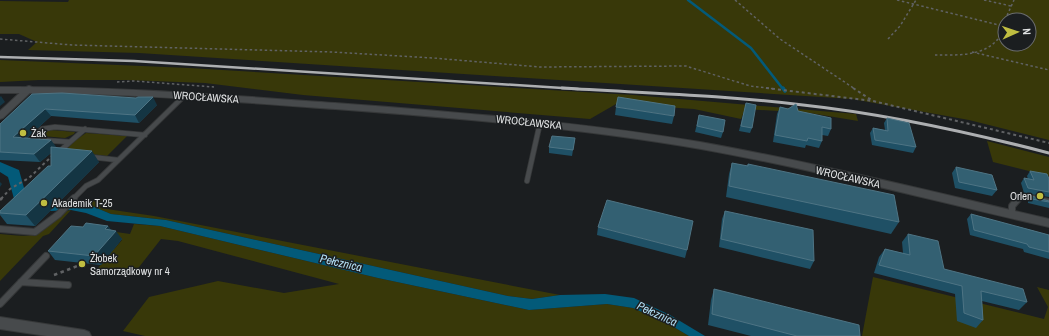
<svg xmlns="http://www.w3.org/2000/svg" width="1049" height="336" font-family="'Archivo Narrow',sans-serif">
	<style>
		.green { fill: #383809; fill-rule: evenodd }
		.water { fill: #035a79 }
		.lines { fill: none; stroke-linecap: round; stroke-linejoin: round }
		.stream-far1 { stroke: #035a79; stroke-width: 2.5 }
		.stream { stroke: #035a79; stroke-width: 3.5 }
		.service-far1-casing { stroke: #363839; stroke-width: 6 }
		.service-casing { stroke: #363839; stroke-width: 8 }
		.minor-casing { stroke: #363839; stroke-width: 2 }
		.secondary-casing { stroke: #363839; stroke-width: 2 }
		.path-far2 { stroke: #606264; stroke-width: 1.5; stroke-dasharray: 2.5 2.5; stroke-linecap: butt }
		.path-far1 { stroke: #606264; stroke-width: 2; stroke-dasharray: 3 3; stroke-linecap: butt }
		.path { stroke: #606264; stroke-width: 2.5; stroke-dasharray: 3.5 3.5; stroke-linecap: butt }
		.service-far1 { stroke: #474a4c; stroke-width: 4.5 }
		.service { stroke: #474a4c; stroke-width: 6 }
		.minor { fill: #474a4c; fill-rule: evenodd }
		.secondary { fill: #474a4c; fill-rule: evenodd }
		.rail-far1 { stroke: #adafb1; stroke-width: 2.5 }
		.rail { stroke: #adafb1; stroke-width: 3 }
		.wall { fill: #1f5065 }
		.shaded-wall { fill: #143543 }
		.building { fill: #336072; stroke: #4e7484 }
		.poi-dot { fill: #c0be41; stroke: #1b1e20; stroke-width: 1.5 }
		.labels { text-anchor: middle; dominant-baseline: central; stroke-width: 3; stroke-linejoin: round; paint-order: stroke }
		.street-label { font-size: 11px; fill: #e0e2e3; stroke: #1b1e20 }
		.poi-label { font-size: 11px; fill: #e0e2e3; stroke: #1b1e20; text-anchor: start }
		.water-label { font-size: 12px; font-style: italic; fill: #b2def4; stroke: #1b1e20 }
	</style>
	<rect width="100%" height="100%" fill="#1b1e20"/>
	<path class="green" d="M69 0H1049V140L969 120 852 99 139 53 28 50 37 42 19 34H0V1L68 2ZM1005 20H1029V44H1005Z
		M0 60 189 68 633 95 856 114 858 121 810 113 745 109 741 119 694 109 616 104 590 119 303 95 205 83 127 80H39L0 82Z
		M51 130 75 132 74 134 65 138 42 136 45 131Z
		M86 133 127 136 107 156 65 151 73 142Z
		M987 141 1049 157V176L993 162Z
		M102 199 100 208 154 216 560 295 532 299 508 296 166 220 111 214 82 202Z
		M71 210 49 234 43 236 0 281V234C12 235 26 238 38 233 50 228 58 212 71 210Z
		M134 224 160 226 378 278 529 310 607 304 633 308 667 323 689 336H145L123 331 149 297 218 281 284 293 339 284 178 241 161 239 136 271 98 268 122 240 116 232 130 234Z
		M873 277 1044 319 1048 307 1037 287 1049 290V336H862Z"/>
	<path class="water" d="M0 162 19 170 26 195 30 199 60 202 80 201 111 214 166 220 508 296 532 299 560 295 605 294 634 298 670 315 705 336H689L667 323 633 308 607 304 529 310 378 278 160 226 107 221 86 213 71 210 51 211 16 206 8 177 0 172Z"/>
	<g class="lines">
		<path class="stream-far1" d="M688 0 751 48 783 89"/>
		<path class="stream" d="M783 88 785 91"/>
		<defs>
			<path id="service-far1" d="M70 142 85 129
				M59 152 70 142 40 140 35 136 42 129 55 127 145 135
				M91 157 118 160
				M527 181 540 123
				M73 199 86 186 98 180 185 95
				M1018 199 1021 196 1036 199"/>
			<path id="service" d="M1031 198 1049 202
				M1012 215V206L1019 198
				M0 229 35 232 59 214 74 198
				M21 282 68 285
				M0 304 46 256"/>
			<path id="minor" d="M29 86 32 87 33 89 32 91 3 118 0 119V111L26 87Z
				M0 317 84 330 89 332 91 336H47L0 329Z"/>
			<path id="secondary" d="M0 87C112 86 223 95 335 103 457 112 580 122 700 142 817 163 933 192 1049 219V227C933 201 818 170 701 149 580 128 457 118 335 109 224 101 112 92 0 93Z"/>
		</defs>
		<use href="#service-far1" class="service-far1-casing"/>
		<use href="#service" class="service-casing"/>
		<use href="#minor" class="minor-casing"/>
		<use href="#secondary" class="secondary-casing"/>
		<path class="path-far2" d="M735 0 780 39 855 89
			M897 0 1003 26
			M984 0 1011 6
			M1005 20 1014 0
			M0 39 72 45 332 52 433 58 540 67 686 66 750 86 775 89
			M888 39 900 26 916 0
			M972 52 1049 70
			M935 55C956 55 983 57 998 39 1001 34 1003 27 1005 21
			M117 82 134 81 214 87"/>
		<path class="path-far1" d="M766 88 873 101
			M853 88 873 101 1049 143
			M1 199 10 189 29 178 52 156"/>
		<path class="path" d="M0 200 2 198
			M54 275 80 265"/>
		<use href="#service-far1" class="service-far1"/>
		<use href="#service" class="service"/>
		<use href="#minor" class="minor"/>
		<use href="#secondary" class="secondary"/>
		<path class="rail-far1" d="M0 57 134 61 578 89"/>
		<path class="rail" d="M562 88C642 93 723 95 803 105 886 114 968 132 1049 153"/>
	</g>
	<path class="wall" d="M32 94 157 105 139 123 51 116 27 138 99 162 35 226 7 224 0 215V211L51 166V153L40 162 0 160V124Z
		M746 103 752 128 750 133 739 131Z
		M616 107 674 116 672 124 615 115Z
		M780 107 798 111 831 129 828 136 822 135V141L819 148 806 145 805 148 773 142 777 114Z
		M699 115 723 132 721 138 695 132Z
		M887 118 916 147 913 153 872 145 870 133 873 128 885 130 884 123Z
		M575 138 572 156 549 153V147Z
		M732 163 747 166 748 164 899 222 891 234 726 197 729 174Z
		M956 167 997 190 992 196 955 188 952 173Z
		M1030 171 1049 179V197L1024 193 1021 183 1024 178 1028 179 1027 176Z
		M1031 196 1049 201V208L1028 203V201Z
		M725 211 814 261 810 269 719 247 722 219Z
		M971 214 1049 235V259L1024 252 1023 249 970 235 967 219Z
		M108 226 111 230 122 239 101 265 55 260 48 251 83 227Z
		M598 227 687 250 685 258 597 235Z
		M908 234 944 269 1027 302 1019 310 982 301 983 320 976 328 957 321 955 294 874 273 879 257 885 249 903 253 902 242Z
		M714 289 860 336H751L708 325 711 300Z"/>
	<path class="shaded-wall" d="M1 96 5 102 0 106V97Z
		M153 97 157 105 139 123 135 115Z
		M45 109 51 116 19 145 13 137Z
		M51 140 57 148 40 162 34 154Z
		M92 151 99 162 35 226 26 215Z
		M0 182 2 184 0 187Z
		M108 226 113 233 116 231 122 239 101 265 94 256 105 229Z"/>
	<path class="building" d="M62 93 136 98 138 97H153L135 115 45 109 13 137 51 140 34 154 0 152V124L32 94Z
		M618 97 675 106 674 116 616 107Z
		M746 103 756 105 752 128 741 126Z
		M796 104 798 111 831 118V129L822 127V141L808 138 807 141 775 135 780 107 788 109Z
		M699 115 725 120 723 132 697 126Z
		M887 118 909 123 916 147 875 140 873 128 888 131Z
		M552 136 575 138 573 150 549 147Z
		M51 147 92 151 26 215 0 213V211L48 166H51Z
		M732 163 748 166V164L894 195 899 222 729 186Z
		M956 167 992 175 997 190 959 182Z
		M1030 171 1047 174 1049 179V192L1028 188 1024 178 1034 180Z
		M1031 196 1049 201V202L1032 199Z
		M607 200 693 221 687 250 598 227Z
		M725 211 813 230 814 261 721 239Z
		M971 214 1049 235V252L1029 247 1027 244 974 230Z
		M86 223 108 226 105 229 116 231 94 256 48 251 71 226 83 227Z
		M908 234 938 241 944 269 1023 289 1027 302 981 291 983 320 964 313 962 286 879 265 885 249 910 255Z
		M714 289 859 325 860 336H797L712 314Z"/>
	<g class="poi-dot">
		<circle cx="23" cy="133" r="4"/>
		<circle cx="1040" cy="196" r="4"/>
		<circle cx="44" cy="203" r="4"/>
		<circle cx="82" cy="264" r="4"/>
	</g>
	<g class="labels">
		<g class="street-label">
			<text transform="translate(206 97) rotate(4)">WROCŁAWSKA</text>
			<text transform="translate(529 122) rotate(6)">WROCŁAWSKA</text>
			<text transform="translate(848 177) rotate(13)">WROCŁAWSKA</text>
		</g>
		<g class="poi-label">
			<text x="31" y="133">Żak</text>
			<text x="1032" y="196" text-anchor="end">Orlen</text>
			<text x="52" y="203">Akademik T-25</text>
			<text x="90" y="258">Żłobek<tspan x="90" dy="13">Samorządkowy nr 4</tspan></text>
		</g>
		<g class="water-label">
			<text transform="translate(341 263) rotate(13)">Pełcznica</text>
			<text transform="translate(657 314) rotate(25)">Pełcznica</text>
		</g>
	</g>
	<g transform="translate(1017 32) rotate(87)"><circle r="19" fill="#1b1e20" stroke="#6a6c6e"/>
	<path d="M0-3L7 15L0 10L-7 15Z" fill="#c0be41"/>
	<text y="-6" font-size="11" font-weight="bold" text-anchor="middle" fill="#e0e2e3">N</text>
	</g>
</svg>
